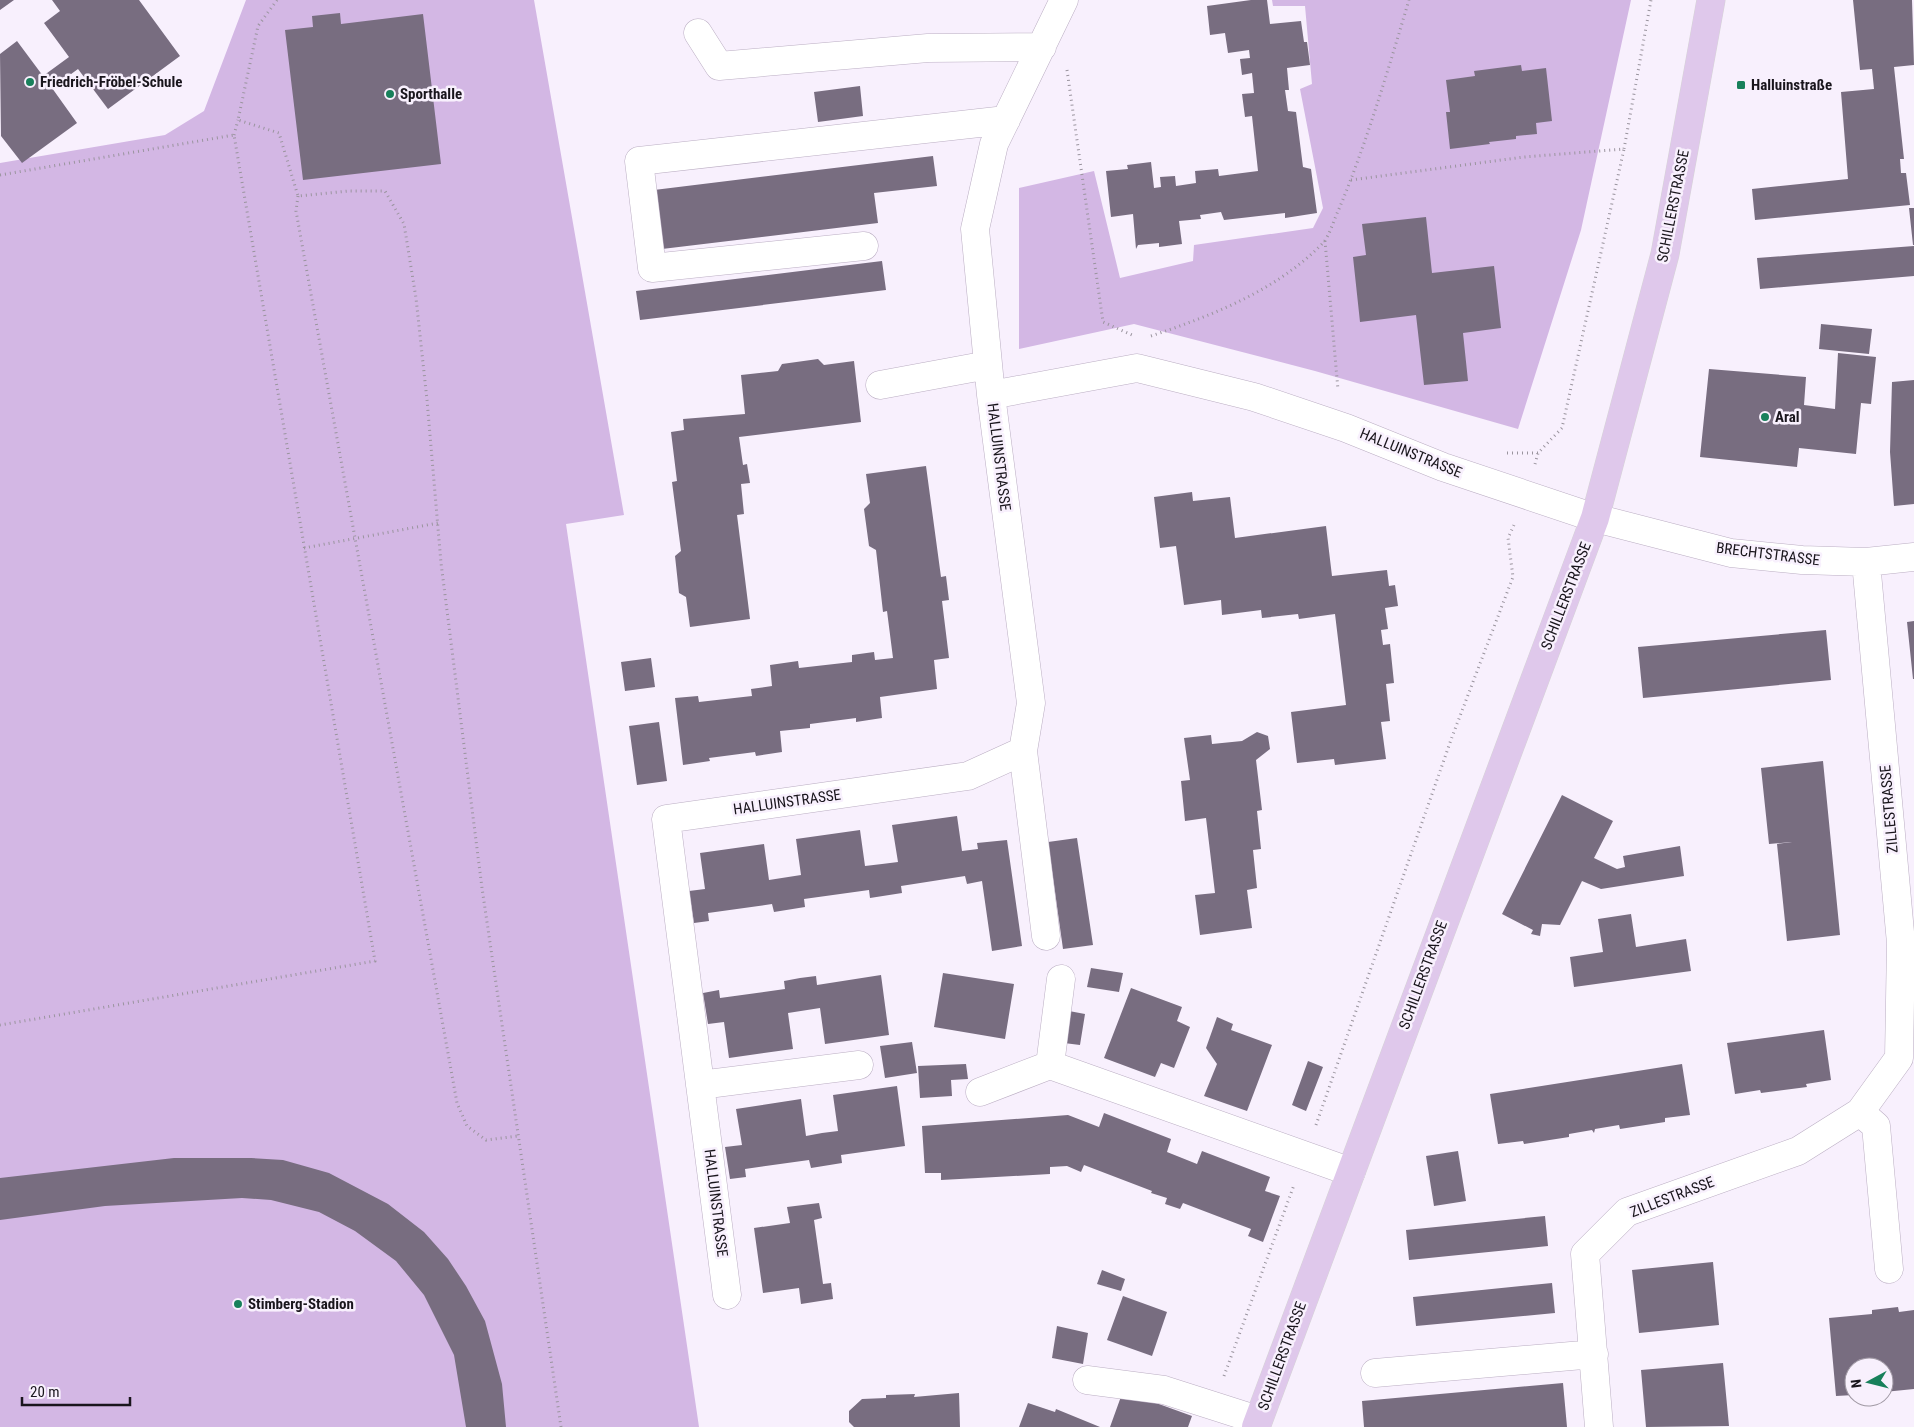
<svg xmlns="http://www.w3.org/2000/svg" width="1914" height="1427" font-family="'Roboto Condensed',sans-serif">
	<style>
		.green { fill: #d3b7e4 }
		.building { fill: #786d80 }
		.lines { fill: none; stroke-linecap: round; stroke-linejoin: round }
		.minor-casing { stroke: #bbaec3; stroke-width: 29 }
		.major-casing { stroke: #d6d5d6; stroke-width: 29 }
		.path { stroke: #9a949e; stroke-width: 3; stroke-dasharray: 1 4; stroke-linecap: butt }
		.minor { stroke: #fff; stroke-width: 28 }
		.major { stroke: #dfc8eb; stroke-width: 28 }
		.poi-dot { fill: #18805b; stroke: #f8f0fd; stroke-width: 2 }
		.labels { text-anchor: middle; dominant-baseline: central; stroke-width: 5; stroke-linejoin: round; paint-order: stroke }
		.poi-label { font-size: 15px; font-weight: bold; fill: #19151c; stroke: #f8f0fd; text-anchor: start }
		.street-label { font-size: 15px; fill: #19151c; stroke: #f8f0fd }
	</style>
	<rect width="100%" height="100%" fill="#f8f0fd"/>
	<path class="green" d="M246 0H534L624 515 566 524 699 1427H0V163L165 135 204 111Z
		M1272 0H1631L1581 230 1518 429 1315 371 1134 324 1019 349V188L1094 171 1120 278 1193 261 1194 245 1313 228 1323 208 1300 89 1312 84 1305 6H1273Z"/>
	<path class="building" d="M0 0H14L0 10Z
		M52 0H139L180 56 108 109 78 69 52 88 77 123 22 163 1 136 0 54 17 41 43 76 69 57 44 23 60 11Z
		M1251 0H1267L1270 24 1301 21 1304 42H1307L1310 65 1287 68 1289 90H1285L1288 111 1296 112 1303 167 1311 169 1317 213 1285 218V213L1224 220 1221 212 1200 215 1201 219 1179 221 1182 244 1159 247V243L1138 245 1136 249 1133 214 1111 217 1106 171 1128 169 1127 165 1151 162 1154 188 1161 187 1160 177 1175 176 1176 186 1196 183 1195 171 1218 169 1219 176 1258 171 1252 116 1245 117 1242 94 1254 93 1252 73 1242 75 1240 59 1250 58 1249 50 1228 53 1225 33 1210 35 1207 6Z
		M1853 0H1912L1914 65 1894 67 1904 159H1900L1901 173H1906L1910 205 1755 220 1752 189 1848 179 1841 92 1874 89 1872 69 1860 70Z
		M340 13 341 24 423 14 441 164 303 180 285 30 313 27 312 16Z
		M1521 65 1522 71 1546 68 1552 121 1536 123 1537 134 1516 136V139L1489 142 1490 144 1450 149 1446 112H1450L1446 80 1475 76 1474 71Z
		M860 86 863 116 818 122 814 92Z
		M933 156 937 186 874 193 878 223 662 249 654 190Z
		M1909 208H1914V245H1913Z
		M1426 217 1432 273 1494 266 1501 328 1463 333 1468 381 1424 385 1416 315 1360 322 1353 257 1366 255 1362 224Z
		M1914 246V276L1760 289 1757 258Z
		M882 261 886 290 640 320 636 291Z
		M1821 324 1872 329 1869 354 1819 349Z
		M1838 353 1876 357 1871 404 1861 403 1856 454 1799 448 1797 467 1700 457 1709 369 1806 377 1804 405 1835 409Z
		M818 359 824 365 854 361 861 422 739 437 743 465 747 464 750 483 741 484 744 514 737 515 750 619 690 627 686 597 679 593 675 556 681 551 672 482 677 481 671 432 684 430 683 419 745 414 741 375 778 371 782 364Z
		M1914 380V504L1894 506 1890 452 1892 382Z
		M926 466 941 577 946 576 949 600 942 601 949 658 934 660 937 689 880 697 882 718 856 722V718L810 724V728L780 731 782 752 756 756 755 752 709 758 710 761 683 765 675 698 698 696 699 702 752 696 751 689 772 686 770 665 798 661 799 668 852 662V655L874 652 875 660 893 658 887 611 883 612 876 550 869 546 864 509 870 503 866 474Z
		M1192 492 1193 501 1230 497 1235 538 1326 526 1332 576 1387 570 1389 586 1395 585 1398 606 1385 608 1388 629 1381 630 1383 645 1390 644 1394 683 1386 684 1390 721 1381 722 1386 759 1335 765 1334 759 1297 763 1291 712 1346 705 1335 614 1299 619 1298 614 1262 618 1261 610 1222 615 1221 600 1184 605 1176 546 1160 548 1154 497Z
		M1914 621V679H1913L1907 622Z
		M1826 630 1831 680 1643 698 1638 647Z
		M651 658 655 687 625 691 621 662Z
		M659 722 667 781 637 785 629 726Z
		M1257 732 1268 736 1270 749 1256 760 1262 810 1257 811 1261 849 1253 850 1257 888 1247 890 1252 928 1200 935 1195 895 1215 893 1206 818 1185 821 1181 781 1190 780 1184 738 1211 735 1212 744 1242 741Z
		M1823 761 1840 935 1787 941 1777 844 1792 842 1769 844 1761 768Z
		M1562 795 1613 821 1594 858 1617 869 1625 867 1623 856 1680 846 1684 876 1601 889 1582 881 1560 925 1542 924 1540 936 1531 934 1533 930 1502 914Z
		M957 816 962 851 978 849 977 843 1007 840 1022 946 992 951 982 881 967 884 965 876 901 886 902 893 870 898 869 890 804 899 805 907 774 912 772 904 708 913 709 921 694 923 689 891 705 889 700 853 764 844 769 880 801 875 796 839 860 830 865 866 882 864 898 862 892 825Z
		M1077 838 1093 945 1063 949 1048 842Z
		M1631 914 1636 947 1686 939 1691 971 1574 987 1570 957 1603 952 1598 919Z
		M1091 968 1123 973 1119 992 1087 987Z
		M943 973 1014 984 1005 1039 934 1027Z
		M881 975 889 1035 825 1044 820 1008 788 1013 793 1049 729 1058 724 1022 708 1024 703 993 719 990 720 998 785 989 784 981 800 978 816 976 817 985Z
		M1131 988 1182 1007 1177 1021 1190 1027 1174 1068 1161 1063 1155 1077 1104 1058Z
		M1069 1011 1085 1014 1080 1045 1064 1043Z
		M1217 1017 1233 1024 1231 1030 1272 1045 1247 1111 1204 1096 1217 1064 1206 1048Z
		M1824 1030 1831 1080 1806 1084 1807 1087 1761 1093 1760 1090 1735 1094 1727 1043Z
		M912 1042 917 1073 885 1078 880 1046Z
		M1308 1061 1323 1067 1306 1111 1292 1105Z
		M966 1064 968 1079 951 1080 952 1096 920 1098 918 1066Z
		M1682 1064 1690 1115 1665 1118V1122L1620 1129 1619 1125 1595 1129 1594 1133 1592 1130 1569 1134V1137L1524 1144 1523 1141 1498 1144 1490 1094Z
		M897 1086 905 1146 841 1155 842 1163 811 1168 809 1160 745 1169 746 1177 730 1179 725 1147 742 1145 736 1109 801 1099 806 1136 822 1133 838 1131 833 1095Z
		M1104 1113 1171 1139 1167 1152 1197 1164 1202 1151 1270 1177 1265 1191 1280 1196 1263 1242 1248 1236 1251 1229 1183 1203 1180 1209 1165 1204 1167 1198 1151 1193 1152 1191 1084 1165 1081 1172 1067 1166 1050 1167V1174L978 1178 941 1180V1173H925L922 1126 1068 1115 1099 1127Z
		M1458 1151 1466 1201 1434 1206 1426 1156Z
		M174 1158H251L283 1160 329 1173 388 1204 424 1232 448 1259 466 1286 485 1321 502 1384 506 1427H466L454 1355 424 1295 396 1261 355 1231 319 1212 271 1200 242 1198 105 1206 0 1220V1178Z
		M819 1203 822 1218 814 1220 823 1284 831 1283 833 1299 801 1304 799 1288 763 1293 754 1228 790 1223 787 1207Z
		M1545 1216 1548 1246 1409 1260 1406 1230Z
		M1713 1262 1719 1325 1639 1333 1632 1270Z
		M1102 1270 1125 1279 1121 1291 1097 1284Z
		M1552 1283 1555 1313 1416 1326 1413 1297Z
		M1123 1296 1167 1312 1152 1356 1107 1340Z
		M1898 1307 1899 1312 1914 1310V1389L1884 1392V1367H1854V1395L1836 1396 1829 1318 1872 1314V1310Z
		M1057 1326 1088 1333 1083 1364 1052 1358Z
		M1723 1363 1729 1426 1646 1427 1641 1370Z
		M1563 1383 1567 1427H1364L1362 1401Z
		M1123 1391 1192 1416 1188 1427H1110Z
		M959 1393 960 1427H854L849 1422V1411L862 1399 886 1398V1395L915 1394 914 1397Z
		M1028 1403 1055 1412 1056 1409 1100 1427H1019Z"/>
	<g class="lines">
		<defs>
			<path id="minor" d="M698 33 719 66 928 48 1042 47
				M864 246 652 268 639 161 1006 120
				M880 385 988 365
				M991 395 1137 368 1254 397 1346 428 1443 467 1595 518 1731 553 1802 560 1866 562 1914 557
				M1023 751 1046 936
				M1061 979 1050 1065 1351 1172
				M700 1085 859 1065
				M980 1092 1050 1065
				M1860 1112 1876 1126 1889 1269
				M727 1295 666 819 968 776 1023 751 1031 703 991 395 975 229 994 144 1064 0
				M1375 1373 1594 1354
				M1087 1380 1164 1390 1258 1420
				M1599 1427 1585 1254 1627 1212 1798 1151 1860 1112 1899 1058 1901 943 1866 562"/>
			<path id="major" d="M1256 1427 1595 518 1665 254 1711 0"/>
		</defs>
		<use href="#minor" class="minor-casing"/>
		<use href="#major" class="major-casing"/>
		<path class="path" d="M277 0 258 26 238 120 279 133 298 196 349 191H385L404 224 416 298 427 400 441 563 482 888 561 1427
			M1067 70 1103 322 1132 335
			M234 135 238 120
			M0 175 234 135 375 961 0 1025
			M1351 180 1524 157 1624 149 1651 0
			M298 196 296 211 457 1103 467 1126 486 1140 518 1136
			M1325 241 1338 390
			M1151 336C1213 315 1276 291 1323 243 1330 235 1334 219 1339 209 1367 142 1388 70 1409 0
			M1507 453H1538
			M1535 464 1538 453 1562 428 1624 149
			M304 548 438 523
			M1316 1125 1452 737 1513 577 1508 538 1514 525
			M1224 1376 1294 1185"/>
		<use href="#minor" class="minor"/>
		<use href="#major" class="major"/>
	</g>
	<g class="poi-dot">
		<circle cx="30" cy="82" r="5"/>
		<rect x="1736" y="80" width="10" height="10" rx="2.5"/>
		<circle cx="390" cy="94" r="5"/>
		<circle cx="1765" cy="417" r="5"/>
		<circle cx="238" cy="1304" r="5"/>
	</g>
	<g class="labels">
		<g class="poi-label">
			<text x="40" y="82">Friedrich-Fröbel-Schule</text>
			<text x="1751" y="85">Halluinstraße</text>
			<text x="400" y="94">Sporthalle</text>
			<text x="1775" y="417">Aral</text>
			<text x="248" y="1304">Stimberg-Stadion</text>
		</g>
		<g class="street-label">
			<text transform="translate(1673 206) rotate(-79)">SCHILLERSTRASSE</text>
			<text transform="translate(1411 453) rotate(22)">HALLUINSTRASSE</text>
			<text transform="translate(999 457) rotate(83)">HALLUINSTRASSE</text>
			<text transform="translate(1768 554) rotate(7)">BRECHTSTRASSE</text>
			<text transform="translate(1566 596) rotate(-69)">SCHILLERSTRASSE</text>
			<text transform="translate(787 802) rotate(-8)">HALLUINSTRASSE</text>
			<text transform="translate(1889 809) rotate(-95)">ZILLESTRASSE</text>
			<text transform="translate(1423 975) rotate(-70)">SCHILLERSTRASSE</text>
			<text transform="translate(1672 1197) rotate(-21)">ZILLESTRASSE</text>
			<text transform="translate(716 1203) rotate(83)">HALLUINSTRASSE</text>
			<text transform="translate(1282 1356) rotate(-70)">SCHILLERSTRASSE</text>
		</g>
	</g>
	<g transform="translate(1869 1382) rotate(263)"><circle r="24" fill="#f8f0fd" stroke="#9f98a3"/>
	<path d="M0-4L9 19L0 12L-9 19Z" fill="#18805b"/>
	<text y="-8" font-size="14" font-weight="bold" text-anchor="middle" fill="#19151c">N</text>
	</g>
	<path d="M22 1397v8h108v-8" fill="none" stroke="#19151c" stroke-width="2.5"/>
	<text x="30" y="1397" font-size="15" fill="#19151c" stroke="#f8f0fd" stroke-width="4" paint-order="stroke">20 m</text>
</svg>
